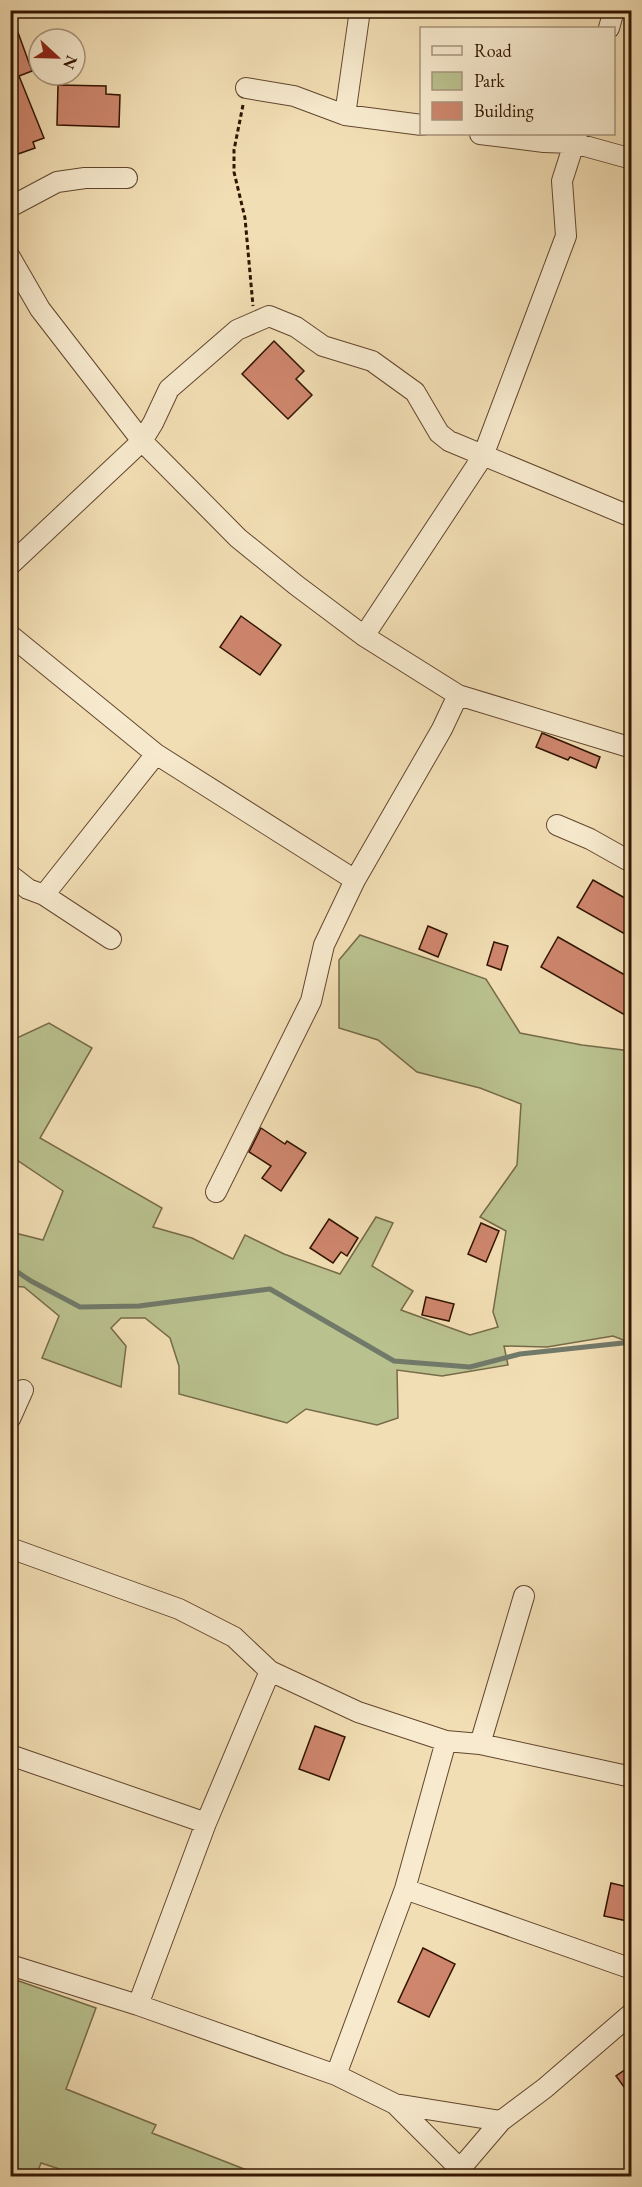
<svg xmlns="http://www.w3.org/2000/svg" width="642" height="2187" font-family="'EB Garamond',serif">
	<style>
		.green { fill: #b9c18e; stroke: #766a48; stroke-width: 1.5 }
		.lines { fill: none; stroke-linecap: round; stroke-linejoin: round }
		.stream { stroke: #717969; stroke-width: 5 }
		.building { fill: #ce866d; stroke: #321401; stroke-width: 1.5 }
		.minor-casing { stroke: #62462e; stroke-width: 22 }
		.path { stroke: #321401; stroke-width: 3; stroke-dasharray: 4.5 3; stroke-linecap: butt }
		.minor { stroke: #f7eace; stroke-width: 20 }
	</style>
	<rect width="100%" height="100%" fill="#f2deb4"/>
	<filter id="stains"><feTurbulence type="fractalNoise" baseFrequency=".00333" numOctaves="4"/><feColorMatrix values="0 0 0 0 .2 0 0 0 0 .09 0 0 0 0 .02 0 0 0 .5 -.17"/></filter>
	<radialGradient id="worn" r=".72"><stop offset=".6" stop-color="#630" stop-opacity="0"/><stop offset="1" stop-color="#630" stop-opacity=".3"/></radialGradient>
	<path class="green" d="M360 935 486 979 520 1033 582 1045 631 1051V1343L613 1336 547 1347 504 1346 508 1365 442 1376 397 1370 398 1418 377 1425 306 1409 287 1423 179 1394V1366L170 1338 145 1318H121L111 1328 126 1346 121 1387 42 1358 59 1316 24 1287 11 1286V1232L43 1240 63 1191 11 1156 10 1036 17 1038 49 1023 92 1048 40 1138 162 1208 153 1227 192 1238 233 1259 245 1235 284 1254 340 1274 376 1217 393 1223 372 1266 413 1291 401 1310 470 1335 498 1327 493 1312 506 1231 480 1217 517 1165 521 1104 480 1088 417 1072 378 1040 339 1028V960Z
		M10 1981H19L96 2008 66 2089 156 2125 152 2133 262 2176H81L41 2163 36 2176H11Z"/>
	<g class="lines">
		<path class="stream" d="M10 1267 31 1281 80 1307 139 1306 270 1289 394 1361 470 1367 520 1354 632 1342"/>
	</g>
	<path class="building" d="M12 16 32 71 19 76 44 138 33 142 35 148 18 154 16 149 10 151V17Z
		M58 85 106 86V94L120 95 119 127 57 125Z
		M274 341 304 371 296 379 312 395 288 419 242 374Z
		M241 616 281 645 260 675 220 647Z
		M542 733 600 757 596 768 570 757 568 760 536 747Z
		M593 880 632 902V938L577 907Z
		M428 926 447 934 438 957 419 949Z
		M558 937 632 979V1019L541 967Z
		M494 942 508 946 501 970 487 965Z
		M261 1128 285 1144 287 1141 306 1153 281 1191 262 1178 271 1166 249 1152Z
		M329 1219 358 1238 347 1256 341 1252 333 1263 310 1248Z
		M481 1223 499 1231 486 1262 468 1254Z
		M426 1297 454 1304 449 1321 422 1315Z
		M315 1726 345 1737 329 1780 299 1769Z
		M611 1883 632 1888V1922L604 1916Z
		M423 1948 455 1964 429 2017 398 2002Z
		M632 2065V2098L616 2076Z"/>
	<g class="lines">
		<defs>
			<path id="minor" d="M609 28 614 10
				M246 88 294 96 345 115 422 125
				M345 115 360 10
				M480 134 544 142 574 143 632 159
				M10 207 57 182 85 178H127
				M10 257 40 309 142 441 238 538 296 585 364 636 458 695 632 748
				M10 565 142 441 153 423 169 389 237 330 269 316 296 327 323 346 372 361 415 392 439 433 449 441 632 517
				M10 635 156 754 355 880
				M364 636 483 456 566 236 562 181 577 134
				M557 825 590 839 631 862
				M10 875 28 889 44 895 111 939
				M44 895 156 754
				M216 1192 311 1001 324 945 355 880 442 729 458 695
				M10 1419 23 1390
				M10 1548 179 1609 234 1637 270 1671 358 1712 446 1741 480 1744 632 1777
				M480 1744 524 1596
				M10 1755 206 1823
				M405 1889 632 1969
				M10 1965 138 2005 336 2075 395 2104 460 2169 465 2176
				M138 2005 206 1823 270 1671
				M336 2075 405 1889 446 1741
				M395 2104 501 2121
				M460 2169 501 2121 545 2088 632 2013"/>
		</defs>
		<use href="#minor" class="minor-casing"/>
		<path class="path" d="M243 105 234 150V172L245 218 253 306"/>
		<use href="#minor" class="minor"/>
	</g>
	<rect width="642" height="2187" fill="none" stroke="#f2deb4" stroke-width="36"/>
	<rect x="12" y="12" width="618" height="2163" fill="none" stroke="#321401" stroke-width="3"/>
	<rect x="18" y="18" width="606" height="2151" fill="none" stroke="#321401" stroke-width="1.5"/>
	<rect x="420" y="27" width="195" height="108" fill="#f7eace" stroke="#a8947c" stroke-width="1.5"/>
	<rect x="432" y="46" width="30" height="9" fill="#f7eace" stroke="#a8947c" stroke-width="1.5"/>
	<text x="474" y="57" font-size="18" fill="#321401">Road</text>
	<rect x="432" y="72" width="30" height="18" fill="#b9c18e" stroke="#a8947c" stroke-width="1.5"/>
	<text x="474" y="87" font-size="18" fill="#321401">Park</text>
	<rect x="432" y="102" width="30" height="18" fill="#ce866d" stroke="#a8947c" stroke-width="1.5"/>
	<text x="474" y="117" font-size="18" fill="#321401">Building</text>
	<g transform="translate(57 57) rotate(112)"><circle r="28" fill="#f7eace" stroke="#a8947c" stroke-width="1.5"/>
	<path d="M0-4.5L10 22L0 15L-10 22Z" fill="#8f2418"/>
	<text y="-9" font-size="16" font-weight="bold" text-anchor="middle" fill="#321401">N</text>
	</g>
	<rect width="100%" height="100%" filter="url(#stains)"/>
	<rect width="100%" height="100%" fill="url(#worn)"/>
</svg>
